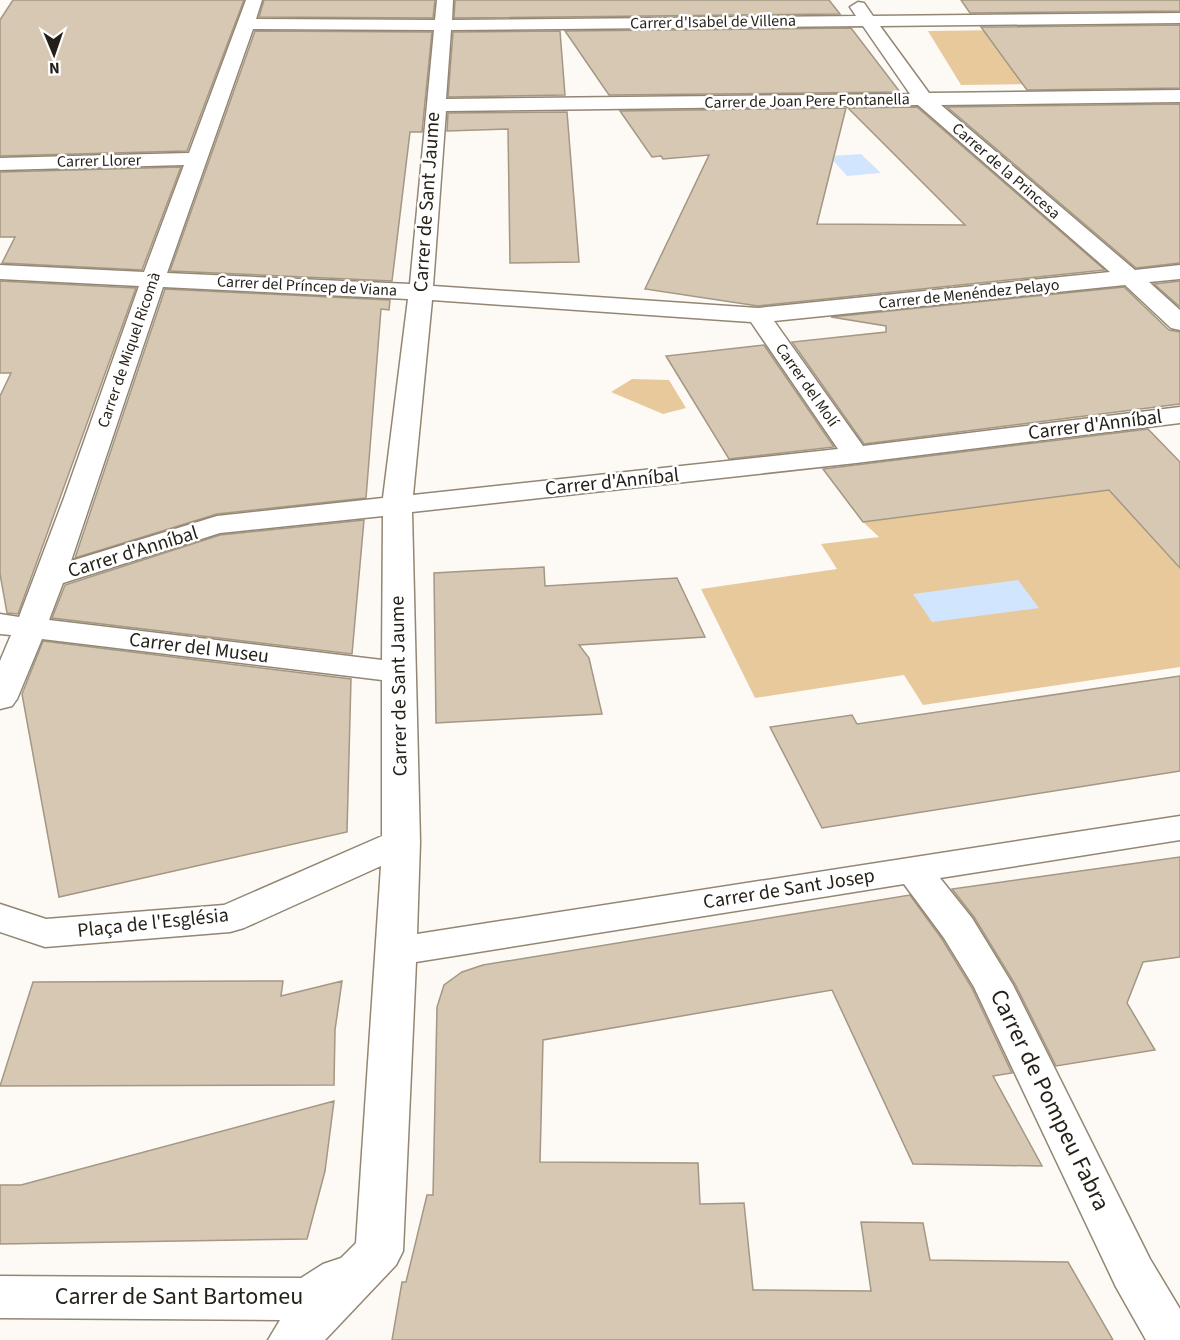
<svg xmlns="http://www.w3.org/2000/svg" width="1180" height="1340" font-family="'Source Sans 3',sans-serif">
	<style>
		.green { fill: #e7c99c }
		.water { fill: #d1e5ff }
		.building { fill: #d6c8b3; stroke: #a49783; stroke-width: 1.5 }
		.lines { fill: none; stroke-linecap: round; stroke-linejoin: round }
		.street-casing { stroke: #938673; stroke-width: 3 }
		.street { fill: #fff; fill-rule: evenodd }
		.labels { text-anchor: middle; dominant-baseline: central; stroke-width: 5; stroke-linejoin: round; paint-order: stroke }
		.far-street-label { font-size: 16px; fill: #241f17; stroke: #fff }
		.street-label { font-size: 20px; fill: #241f17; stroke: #fff }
		.near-street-label { font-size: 24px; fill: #241f17; stroke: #fff }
	</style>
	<rect width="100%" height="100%" fill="#fdfaf6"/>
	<path class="green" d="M1006 30 1045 84 961 85 928 31Z
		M632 379 669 380 686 408 663 414 611 392Z
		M1109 490 1180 568V667L923 705 904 675 755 698 701 589 837 569 821 544 879 537 863 522Z"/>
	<path class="water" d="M861 154 881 173 847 176 829 156Z
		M1018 580 1039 608 932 622 913 594Z"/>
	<path class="building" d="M13 0H244L187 151 0 156V20Z
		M264 0H435L433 18 259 17Z
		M455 0H829L840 14 454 18Z
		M961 0H1180V11L970 13Z
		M1180 25V88L1027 90 981 27Z
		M851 28 900 92 609 95 565 31Z
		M255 31 432 32 422 132H410L392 281 170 271Z
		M560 31 565 95 448 97 453 32Z
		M1180 104V263L1136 268 947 107Z
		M917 107 1105 270 758 306 645 289 709 155 663 159 661 156 652 157 620 111 846 108 817 224 965 225 848 108Z
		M567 112 579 262 510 263 508 129 447 131 448 113Z
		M181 167 142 270 2 263 15 237H0V172Z
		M0 281 136 288 18 614 7 613 0 574V396L11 373H0Z
		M1180 281V307L1154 284Z
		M1124 287 1169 330 1180 332V404L864 444 792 342 886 332V326L831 317Z
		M165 289 390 300 389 310 381 309 366 498 217 514 75 558Z
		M764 345 834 447 729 459 666 356Z
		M1148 429 1180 462V568L1109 490 863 522 823 469Z
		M364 520 352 654 52 618 65 585 220 535Z
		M544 567 545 586 677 578 705 637 579 645 589 658 602 714 436 723 434 573Z
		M43 641 351 679 347 832 59 897 22 694Z
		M1180 676V771L822 828 770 727 852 715 857 724Z
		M1180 857V957L1143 962 1127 1003 1155 1050 1056 1066 1015 984 974 917 952 889Z
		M910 895 942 939 972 988 1012 1073 993 1076 1042 1166 913 1164 832 990 543 1040 540 1162 698 1163 700 1204 744 1203 753 1290 871 1291 861 1222 923 1223 930 1260 1068 1262 1113 1340H392L402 1282H406L427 1195H433L437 1007 444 985 462 972 483 965Z
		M283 981 281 996 342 981 335 1030 334 1085 0 1086 33 982Z
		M334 1101 325 1171 307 1239 0 1244V1185H21Z"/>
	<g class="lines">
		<defs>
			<path id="street" d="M246 0H262L256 19 435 20 437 0H453L452 20 856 16 850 7 858 2 864 3 873 16 1180 13V23L880 26 929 93 1180 90V102L941 105 1135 270 1180 265V279L1149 282 1180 310V330L1171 328 1125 285 774 321 863 446 1180 407V423L856 463 412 512 420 842 417 934 1180 816V840L940 878 972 918 1013 985 1150 1259 1180 1309V1340H1146L1116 1287 974 987 944 938 904 884 416 962 403 1251 396 1265 325 1340H268L280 1320 0 1318V1276L301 1278 323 1264 341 1258 356 1243 381 866 244 928 230 932 45 947 0 932V904L46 919 224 905 382 836V680L42 639 17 699 12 706 0 709V661L11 635 0 634V614L19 617 64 498 139 286 0 279V265L144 272 184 165 0 170V158L189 153ZM863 26 910 94 446 99 451 30ZM253 29 434 30 410 284 167 273ZM918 105 1110 272 758 308 433 286 446 111ZM163 287 408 299 383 498 217 516 71 561ZM432 300 751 322 838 449 413 495ZM383 516 382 660 49 620 63 583 220 533Z"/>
		</defs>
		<use href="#street" class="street-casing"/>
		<use href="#street" class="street"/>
	</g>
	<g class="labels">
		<g class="far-street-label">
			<text transform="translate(713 22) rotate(-1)">Carrer d'Isabel de Villena</text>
			<text transform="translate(807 101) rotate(-1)">Carrer de Joan Pere Fontanella</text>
			<text transform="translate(99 161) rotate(-1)">Carrer Llorer</text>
			<text transform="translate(1006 171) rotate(41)">Carrer de la Princesa</text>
			<text transform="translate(307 286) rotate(3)">Carrer del Príncep de Viana</text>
			<text transform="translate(969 294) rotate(-6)">Carrer de Menéndez Pelayo</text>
			<text transform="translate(129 350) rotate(-71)">Carrer de Miquel Ricomà</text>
			<text transform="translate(807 385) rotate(55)">Carrer del Molí</text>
		</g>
		<g class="street-label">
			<text transform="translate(427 202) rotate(-86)">Carrer de Sant Jaume</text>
			<text transform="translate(1095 425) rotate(-7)">Carrer d'Anníbal</text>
			<text transform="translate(612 482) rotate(-6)">Carrer d'Anníbal</text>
			<text transform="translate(133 552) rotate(-17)">Carrer d'Anníbal</text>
			<text transform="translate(199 648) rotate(7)">Carrer del Museu</text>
			<text transform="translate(399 686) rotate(-91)">Carrer de Sant Jaume</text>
			<text transform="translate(789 889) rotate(-9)">Carrer de Sant Josep</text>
			<text transform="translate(153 923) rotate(-6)">Plaça de l'Església</text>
		</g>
		<g class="near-street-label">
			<text transform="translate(1050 1100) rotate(64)">Carrer de Pompeu Fabra</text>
			<text x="179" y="1296">Carrer de Sant Bartomeu</text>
		</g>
	</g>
	<g transform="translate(54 54) rotate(178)" stroke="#ffffff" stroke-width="4.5" paint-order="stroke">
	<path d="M0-4.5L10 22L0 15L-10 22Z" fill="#241f17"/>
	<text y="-9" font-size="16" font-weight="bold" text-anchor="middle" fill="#241f17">N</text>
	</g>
</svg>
